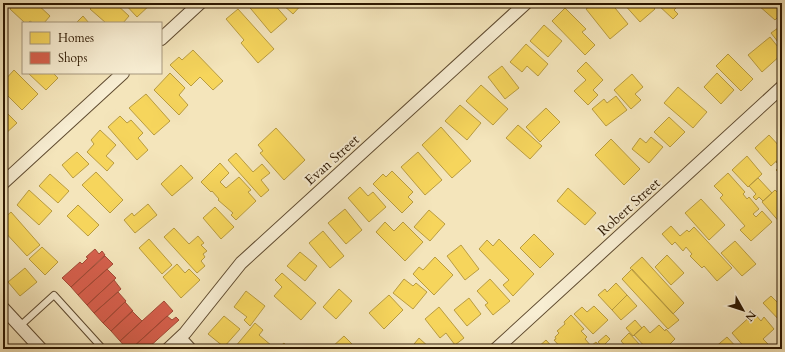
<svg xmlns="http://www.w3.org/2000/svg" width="785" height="352" font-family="Cardo,serif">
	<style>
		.homes { fill: #f6d55c; stroke: #b99c40 }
		.shops { fill: #d6604d; stroke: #a34a36 }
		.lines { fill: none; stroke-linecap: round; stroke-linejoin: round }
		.service-casing { stroke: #5e4a2f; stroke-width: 8 }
		.minor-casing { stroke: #5e4a2f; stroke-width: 14 }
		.service { stroke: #f8eed3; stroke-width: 6 }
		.minor { stroke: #f8eed3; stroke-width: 12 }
		.labels { text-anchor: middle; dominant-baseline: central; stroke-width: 4; stroke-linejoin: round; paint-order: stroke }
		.street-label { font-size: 14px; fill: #2c1700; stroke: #f8eed3 }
	</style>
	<rect width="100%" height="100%" fill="#f4e5bb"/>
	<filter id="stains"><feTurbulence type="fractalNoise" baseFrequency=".005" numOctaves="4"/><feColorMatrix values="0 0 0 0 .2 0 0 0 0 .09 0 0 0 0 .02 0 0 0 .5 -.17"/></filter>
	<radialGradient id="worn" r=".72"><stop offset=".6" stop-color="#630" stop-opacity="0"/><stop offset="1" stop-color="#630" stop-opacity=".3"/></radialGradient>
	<path class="homes" d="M15 3H36L50 16 44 23H33L30 21 28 23H25L10 9Z
		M96 3H115L129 16 123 23H106L90 9Z
		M124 3H152L137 17Z
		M246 3H273L287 19 271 33Z
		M281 3H303L293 14Z
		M594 3H611L628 24 610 39 586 9Z
		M623 3H650L655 9 640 22Z
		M656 3H681L674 10 678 14 673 19Z
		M759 3H782V13L775 20 758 5Z
		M565 8 586 29 582 32 595 45 585 55 552 21Z
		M238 9 274 49 258 63 241 43 244 40 226 19Z
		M83 16 89 23H76Z
		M544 25 562 41 548 57 530 41Z
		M782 25V47L771 33Z
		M770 37 782 52V54L762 72 748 55Z
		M526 44 548 64 538 76 527 66 522 72 510 62Z
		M193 50 223 81 213 90 200 77 191 86 170 65 179 57 182 60Z
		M728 54 753 79 741 91 716 66Z
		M586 62 603 80 593 90 598 95 588 105 574 91 586 80 577 71Z
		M502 66 519 88 505 99 488 77Z
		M14 70 38 94 22 110 3 91V82Z
		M28 73H53L58 78 46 90Z
		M170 73 185 88 179 95 188 105 179 115 154 90Z
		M717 73 734 90 721 104 704 87Z
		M632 74 643 87 635 94 641 100 631 109 614 90Z
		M481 85 508 109 493 125 466 101Z
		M678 87 707 112 693 128 664 103Z
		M146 94 170 121 154 135 129 108Z
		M616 96 627 110 606 126 592 109 604 99 607 103Z
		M460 105 481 123 467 140 445 121Z
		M546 108 560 122 540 142 526 127Z
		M3 109 17 123 3 136Z
		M120 116 127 123 131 120 143 133 138 138 148 150 137 160 108 127Z
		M669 117 685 132 670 147 654 132Z
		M518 125 542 146 530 159 506 138Z
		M441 127 471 161 452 178 422 145Z
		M782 127V138L777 132Z
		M276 128 305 160 284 180 260 153 263 151 258 145Z
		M100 130 116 145 106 156 114 163 107 171 87 152 94 144 91 140Z
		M769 135 782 149V156L771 166 755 148Z
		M651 137 663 147 649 163 632 149 640 138 646 143Z
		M611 139 640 169 624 185 595 155Z
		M77 152 89 164 73 178 62 165Z
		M418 152 442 180 425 195 401 167Z
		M236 153 253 172 262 164 270 173 261 180 269 190 261 197 228 160Z
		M747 156 762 174 748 187 732 170Z
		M782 156V164L780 166 776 162Z
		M220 163 229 173 220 182 226 188 239 177 251 190 248 192 256 201 236 220 231 215 233 213 218 200 219 199 212 191 211 192 201 182Z
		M782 164V176L776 170Z
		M181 165 193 178 172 196 161 184Z
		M392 171 413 192 408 197 413 202 402 213 373 184 383 174 386 177Z
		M96 172 123 200 110 213 82 185Z
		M728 173 745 192 743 194 747 199 749 197 759 209 753 214 756 217 762 211 772 222 751 241 740 230 745 226 720 198 723 195 714 186Z
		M50 174 69 191 58 203 39 186Z
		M758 178 772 193 763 201 759 197 756 200 753 197 756 194 749 186Z
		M360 187 368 196 373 192 386 207 369 222 348 198Z
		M568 188 596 213 585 225 557 201Z
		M29 190 52 211 39 225 17 205Z
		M775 190 782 197V225L762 202Z
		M701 199 725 225 709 240 685 213Z
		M148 204 157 215 135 233 124 220 132 213 134 216Z
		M78 205 99 225 88 236 67 216Z
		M215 207 234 227 221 239 203 218Z
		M345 209 362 230 346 244 328 223Z
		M429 210 445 224 430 241 414 227Z
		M11 212 40 245 27 256 3 230V219Z
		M385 222 394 231 403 222 423 242 405 261 376 232Z
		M671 226 680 236 687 230 689 232 694 227 732 268 717 281 704 266 702 268 690 256 692 254 686 247 683 251 675 242 672 245 662 234Z
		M174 228 189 244 198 236 204 243 201 245 207 251 203 254 205 257 201 261 205 266 197 273 164 237Z
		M323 231 344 256 330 268 309 243Z
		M534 234 554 254 540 268 520 248Z
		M149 239 172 265 162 274 139 248Z
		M499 239 534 274 513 296 503 285 509 280 479 249 487 240 493 246Z
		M735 241 756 264 742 276 721 253Z
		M461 245 479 269 465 280 447 256Z
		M42 247 58 262 45 275 29 259Z
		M300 252 317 266 305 281 287 266Z
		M667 255 684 273 671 285 655 267Z
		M435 257 453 275 434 295 413 274 419 267 423 270Z
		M642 257 684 303 673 314 630 268Z
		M177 264 185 273 189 269 200 280 181 298 163 277Z
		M25 268 37 282 20 296 8 282Z
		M632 269 679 320 668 329 622 279Z
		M282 273 316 303 301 320 274 296 282 287 275 280Z
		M404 279 413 286 416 283 427 292 413 309 393 293Z
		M490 279 510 301 493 315 485 305 488 303 477 291Z
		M616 283 627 295 612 310 598 295 605 289 607 292Z
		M339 289 352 301 336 319 323 307Z
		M246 291 265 306 250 326 244 320 247 317 234 307Z
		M389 295 403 310 384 329 369 313Z
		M627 295 637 306 621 320 612 310Z
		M771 296 782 307V323L763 303Z
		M469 298 481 314 467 326 454 310Z
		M594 306 608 320 593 334 574 314 582 307 587 312Z
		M439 307 464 338 455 345 446 333 440 338 425 319Z
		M754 313 761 321 764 317 774 329 763 339 768 344 763 348 764 349H746L732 333Z
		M571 315 584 329 581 331 587 337 585 339 591 346 596 342 602 349H562L554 340 556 339 555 337 559 333 557 331 565 324 564 322Z
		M224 316 240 329 224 347 208 334Z
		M635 320 642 328 633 336 626 328Z
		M255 323 263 330 259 335 272 346 269 349H237L235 347Z
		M659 325 665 331 666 329 675 339 665 349H647L634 335 644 326 650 333Z
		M629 333 641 346 638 349 633 344 628 349 621 341Z
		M606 335 610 339 602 347 598 342Z
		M344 336 357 349H330Z
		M727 337 738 349H713Z
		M419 338 431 349H410Z
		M546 340 554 349H536Z
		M3 342 11 349H3Z
		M284 343 289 349H277Z
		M633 344 638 349H627H628Z"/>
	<path class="shops" d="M95 249 99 254 102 251 105 255 71 287 62 278 80 262 82 264 88 258 86 257Z
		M105 256 113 264 78 295 71 287Z
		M107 269 116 278 87 305 78 295Z
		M114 280 121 289 94 313 87 305Z
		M118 292 126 301 103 323 94 313Z
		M164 301 173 311 131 349H127L120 341Z
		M125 302 133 311 111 331 103 323Z
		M132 311 142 321 120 341 111 331Z
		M167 316 172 320 176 317 179 320 147 349H131Z"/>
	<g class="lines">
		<defs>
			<path id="service" d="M20 326 54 295 103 349"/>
			<path id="minor" d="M161 39 200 3
				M3 183 123 73
				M3 308 41 349
				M180 338 190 349
				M168 349 185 333 241 263 526 3
				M496 349 782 87"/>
		</defs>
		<use href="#service" class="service-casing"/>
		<use href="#minor" class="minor-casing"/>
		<use href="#service" class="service"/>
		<use href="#minor" class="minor"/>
	</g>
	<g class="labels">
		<g class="street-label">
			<text transform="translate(332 160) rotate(-42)">Evan Street</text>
			<text transform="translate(629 207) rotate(-42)">Robert Street</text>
		</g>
	</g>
	<rect width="785" height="352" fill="none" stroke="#f4e5bb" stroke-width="16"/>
	<rect x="4" y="4" width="777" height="344" fill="none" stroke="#2c1700" stroke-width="2"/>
	<rect x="8" y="8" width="769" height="336" fill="none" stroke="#2c1700"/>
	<rect x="22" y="22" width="140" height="52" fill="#f8eed3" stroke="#a6987f"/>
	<rect x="30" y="32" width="20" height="12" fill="#f6d55c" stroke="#a6987f"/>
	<text x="58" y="42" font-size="12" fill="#2c1700">Homes</text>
	<rect x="30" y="52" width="20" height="12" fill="#d6604d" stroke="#a6987f"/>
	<text x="58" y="62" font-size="12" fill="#2c1700">Shops</text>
	<g transform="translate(743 310) rotate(129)" stroke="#f8eed3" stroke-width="3" paint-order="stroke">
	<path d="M0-3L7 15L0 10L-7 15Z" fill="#2c1700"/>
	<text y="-6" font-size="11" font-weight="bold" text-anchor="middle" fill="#2c1700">N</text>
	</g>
	<rect width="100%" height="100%" filter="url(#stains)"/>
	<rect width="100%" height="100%" fill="url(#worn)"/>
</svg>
